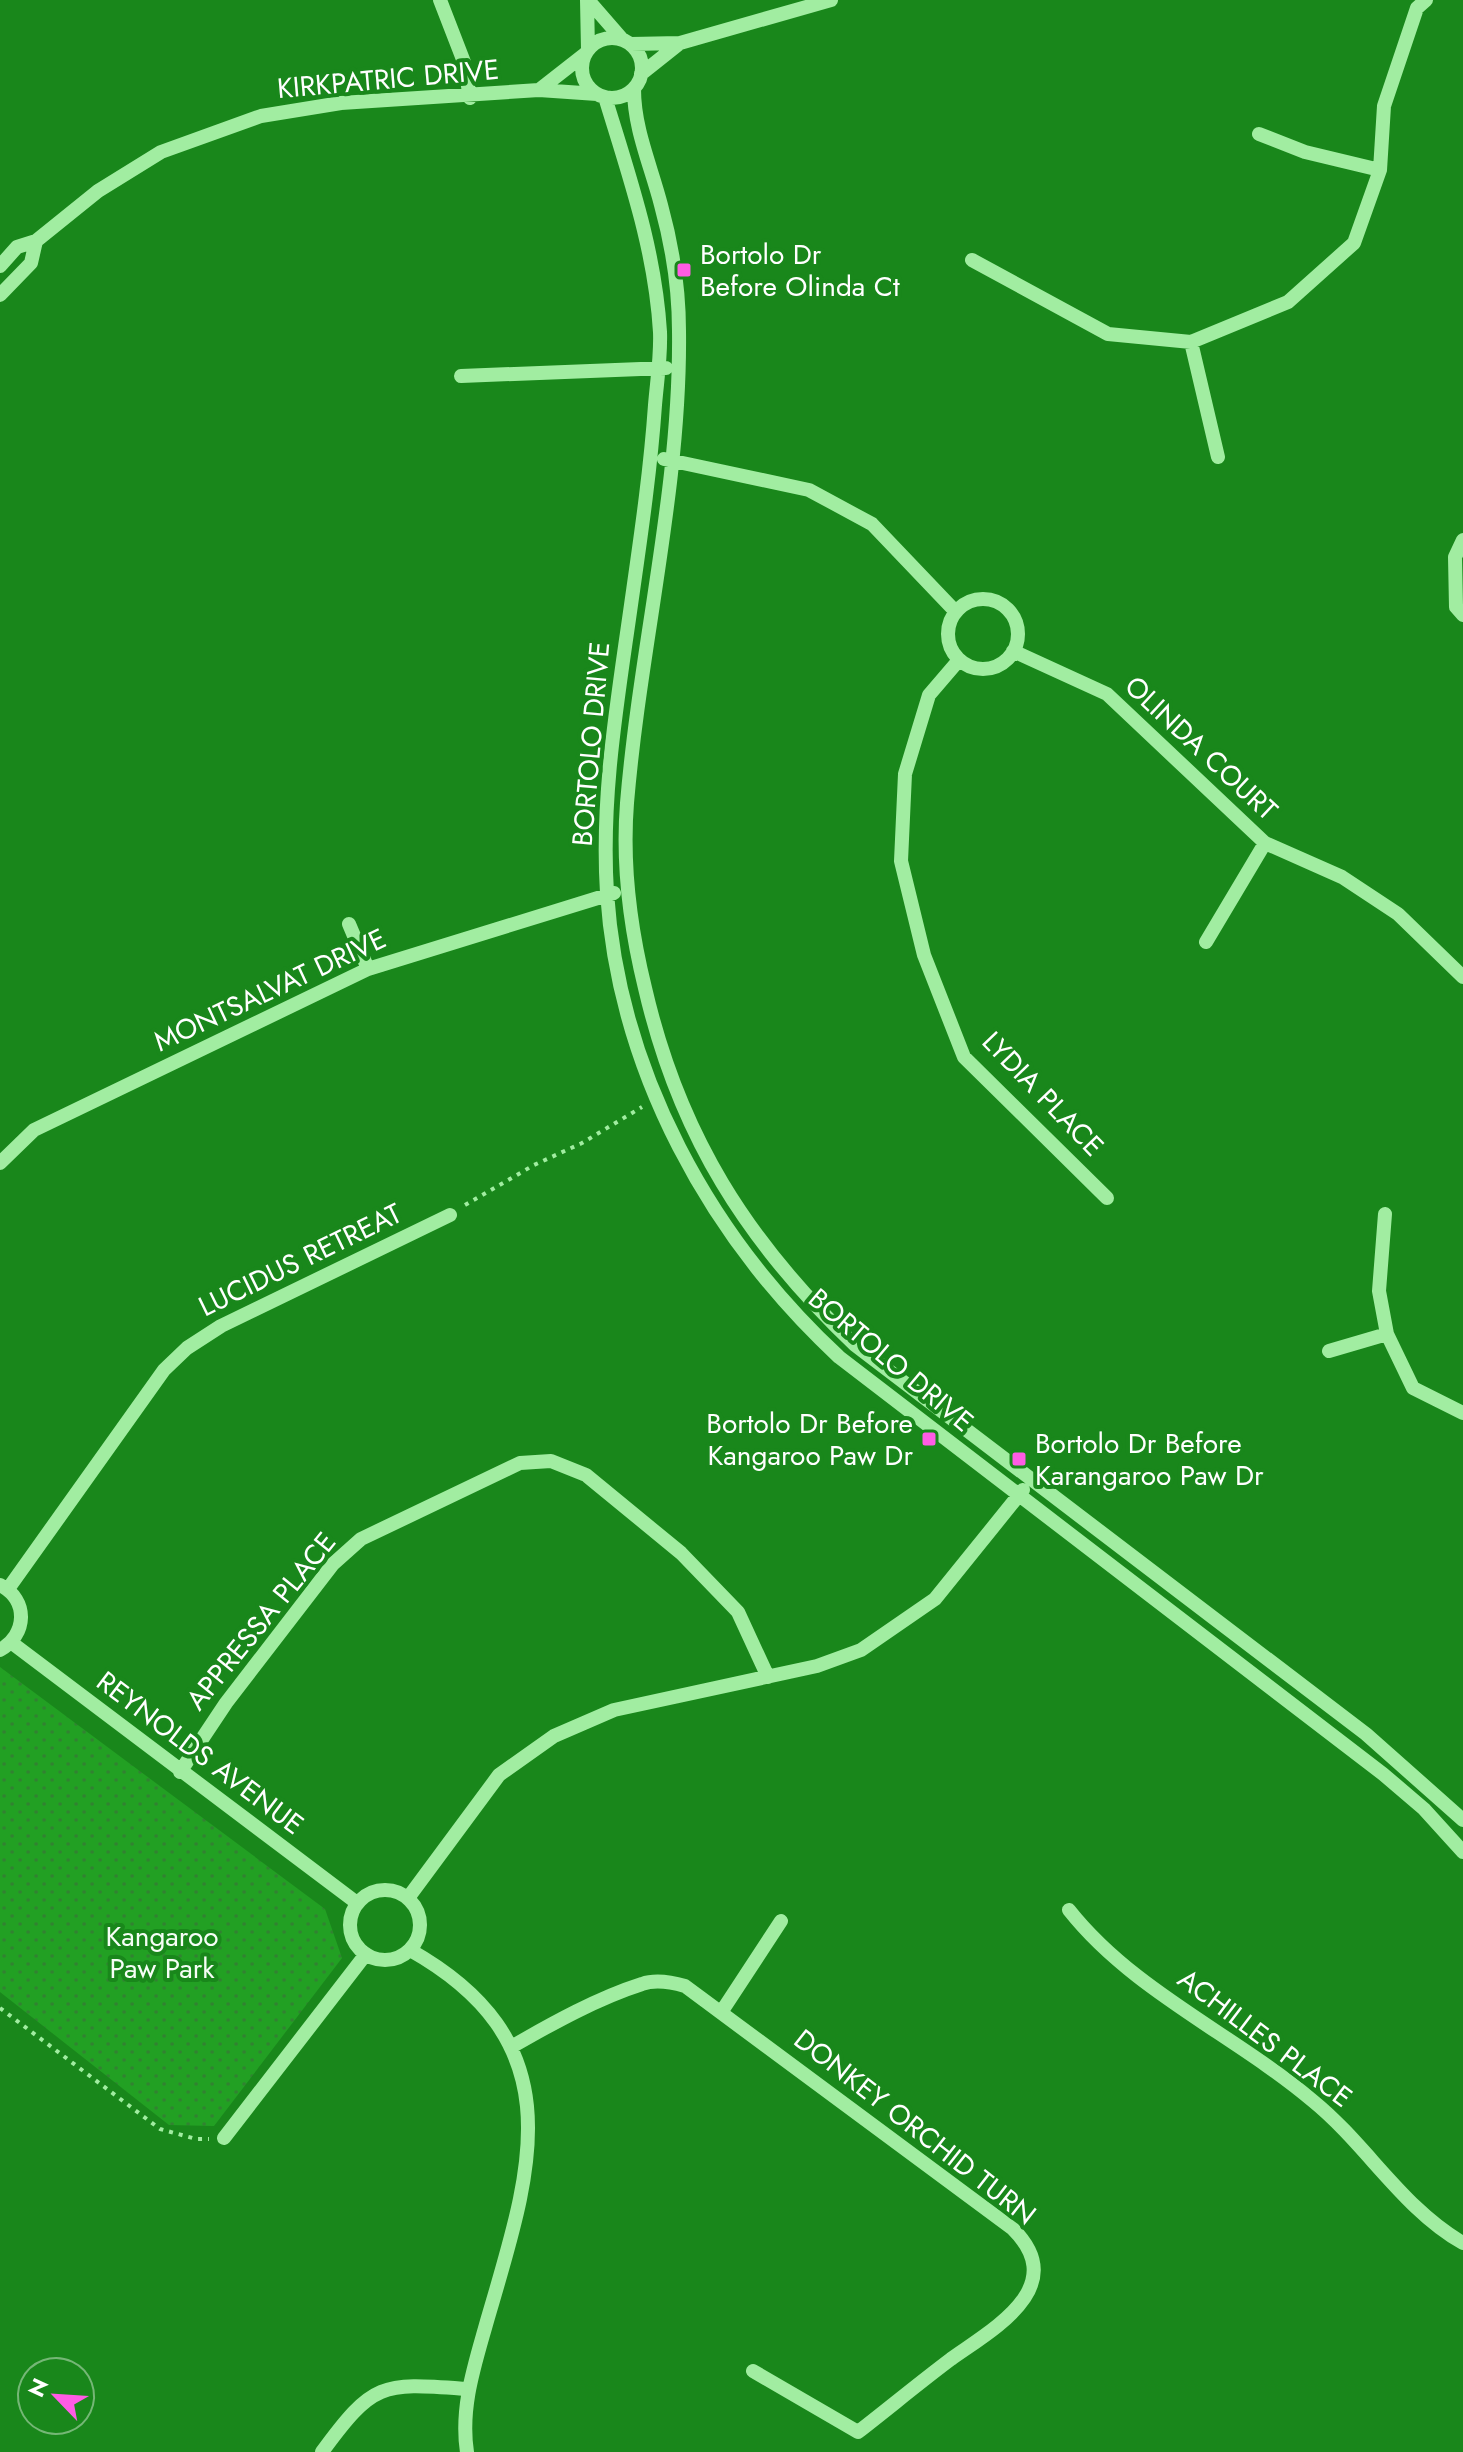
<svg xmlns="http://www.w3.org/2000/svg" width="1463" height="2452" font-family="Jost,sans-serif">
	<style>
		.grass { fill: url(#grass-dots) }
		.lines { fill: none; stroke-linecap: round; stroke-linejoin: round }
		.path { stroke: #a1eda1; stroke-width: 4; stroke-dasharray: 4 6; stroke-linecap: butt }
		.minor { stroke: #a1eda1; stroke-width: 14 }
		.poi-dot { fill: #ff5ce4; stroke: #19871b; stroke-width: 3 }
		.labels { text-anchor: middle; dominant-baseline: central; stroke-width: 8; stroke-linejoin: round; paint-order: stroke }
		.street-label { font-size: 28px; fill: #fff; stroke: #19871b }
		.poi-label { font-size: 28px; fill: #fff; stroke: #19871b; text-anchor: start }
		.park-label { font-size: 28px; fill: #f6fef6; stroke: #19871b }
	</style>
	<defs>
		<pattern id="grass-dots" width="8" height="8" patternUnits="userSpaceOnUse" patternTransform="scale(2)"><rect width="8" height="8" fill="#22a023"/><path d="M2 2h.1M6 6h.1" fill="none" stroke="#318331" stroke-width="1.8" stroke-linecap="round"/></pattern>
	</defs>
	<rect width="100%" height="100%" fill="#19871b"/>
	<path class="grass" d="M0 1667 325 1909 342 1958 214 2126 169 2125 0 1992Z"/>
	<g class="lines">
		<path class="path" d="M465 1205 534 1165 582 1143 642 1107
			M0 2008 160 2129 196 2139H209"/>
		<path class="minor" d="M440 0 464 62 470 98
			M587 0 588 49
			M588 0 622 39
			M582 68a30 30 0 1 1 60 0a30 30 0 1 1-60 0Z
			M631 44 680 43 831 0
			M641 74 680 43
			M634 89C634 129 651 166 661 205 672 245 679 289 679 331 681 488 640 646 627 803 622 866 630 927 645 988 679 1135 747 1242 855 1345L1366 1734 1463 1820
			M539 90 585 54
			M605 97C629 176 655 249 660 332 661 356 657 381 655 405 650 477 639 548 629 619 616 710 601 801 607 893 619 1072 710 1237 839 1357L1383 1774 1424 1809 1463 1852
			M1259 134 1305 152 1380 170
			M972 260 1108 334 1191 342 1288 302 1354 243 1380 170 1384 106 1417 8 1426 0
			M0 266 17 247 36 241 98 191 161 152 261 116 341 103 539 90 597 94
			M0 295 31 263 36 241
			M1191 342 1218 457
			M461 376 666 368
			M664 459 809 490 872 524 955 611
			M1463 540 1455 557 1456 607 1463 615
			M948 634a35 35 0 1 1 70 0a35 35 0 1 1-70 0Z
			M1013 651 1107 694 1265 843 1342 877 1398 914 1463 977
			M959 660 929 695 905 774 901 861 924 955 964 1057 1107 1198
			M349 924 368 969
			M1206 942 1265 843
			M0 1163 34 1130 368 969 614 893
			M1385 1214 1379 1291 1387 1334 1413 1388 1463 1413
			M1329 1351 1387 1334
			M0 1585C29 1600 27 1635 0 1650
			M8 1589 164 1370 187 1348 221 1326 450 1215
			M12 1643 357 1903
			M180 1772 226 1703 333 1564 361 1539 520 1463 551 1461 586 1475 681 1553 738 1612 768 1677
			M350 1925a35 35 0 1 1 70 0a35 35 0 1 1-70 0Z
			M408 1898 499 1775 554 1736 614 1710 817 1666 861 1650 935 1599 1023 1490
			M1069 1910C1133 1991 1235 2035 1313 2101 1366 2144 1403 2209 1463 2243
			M410 1950C577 2044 531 2170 487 2321 475 2364 460 2407 467 2452
			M722 2011 781 1921
			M513 2046C553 2023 598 1998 642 1984 656 1979 671 1982 685 1986L1013 2229C1071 2287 993 2329 951 2359 919 2383 889 2408 858 2432L753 2371
			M224 2138 366 1954
			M322 2452C374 2381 382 2383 467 2389"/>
	</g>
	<g class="poi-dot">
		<rect x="676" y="262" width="16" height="16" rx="4"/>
		<rect x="921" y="1431" width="16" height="16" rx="4"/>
		<rect x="1011" y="1451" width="16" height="16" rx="4"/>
	</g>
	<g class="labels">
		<g class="street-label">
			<text transform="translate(388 79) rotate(-5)">KIRKPATRIC DRIVE</text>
			<text transform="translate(591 744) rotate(-85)">BORTOLO DRIVE</text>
			<text transform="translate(1201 748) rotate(43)">OLINDA COURT</text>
			<text transform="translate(270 990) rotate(-25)">MONTSALVAT DRIVE</text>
			<text transform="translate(1043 1094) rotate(46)">LYDIA PLACE</text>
			<text transform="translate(300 1260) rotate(-26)">LUCIDUS RETREAT</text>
			<text transform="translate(891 1360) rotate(40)">BORTOLO DRIVE</text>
			<text transform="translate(261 1621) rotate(-51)">APPRESSA PLACE</text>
			<text transform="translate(200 1753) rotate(37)">REYNOLDS AVENUE</text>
			<text transform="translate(1265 2038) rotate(37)">ACHILLES PLACE</text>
			<text transform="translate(915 2127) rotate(38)">DONKEY ORCHID TURN</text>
		</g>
		<g class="poi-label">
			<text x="700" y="254">Bortolo Dr<tspan x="700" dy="32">Before Olinda Ct</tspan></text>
			<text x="913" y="1423" text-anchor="end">Bortolo Dr Before<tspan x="913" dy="32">Kangaroo Paw Dr</tspan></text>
			<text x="1035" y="1443">Bortolo Dr Before<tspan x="1035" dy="32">Karangaroo Paw Dr</tspan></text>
		</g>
		<g class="park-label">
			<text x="162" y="1936">Kangaroo<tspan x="162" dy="32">Paw Park</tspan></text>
		</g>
	</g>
	<g transform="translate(56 2396) rotate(295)"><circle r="38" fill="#19871b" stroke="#75b776" stroke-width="2"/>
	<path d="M0-6L14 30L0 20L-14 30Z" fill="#ff5ce4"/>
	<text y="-12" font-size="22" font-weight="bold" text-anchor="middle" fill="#ffffff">N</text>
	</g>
</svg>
